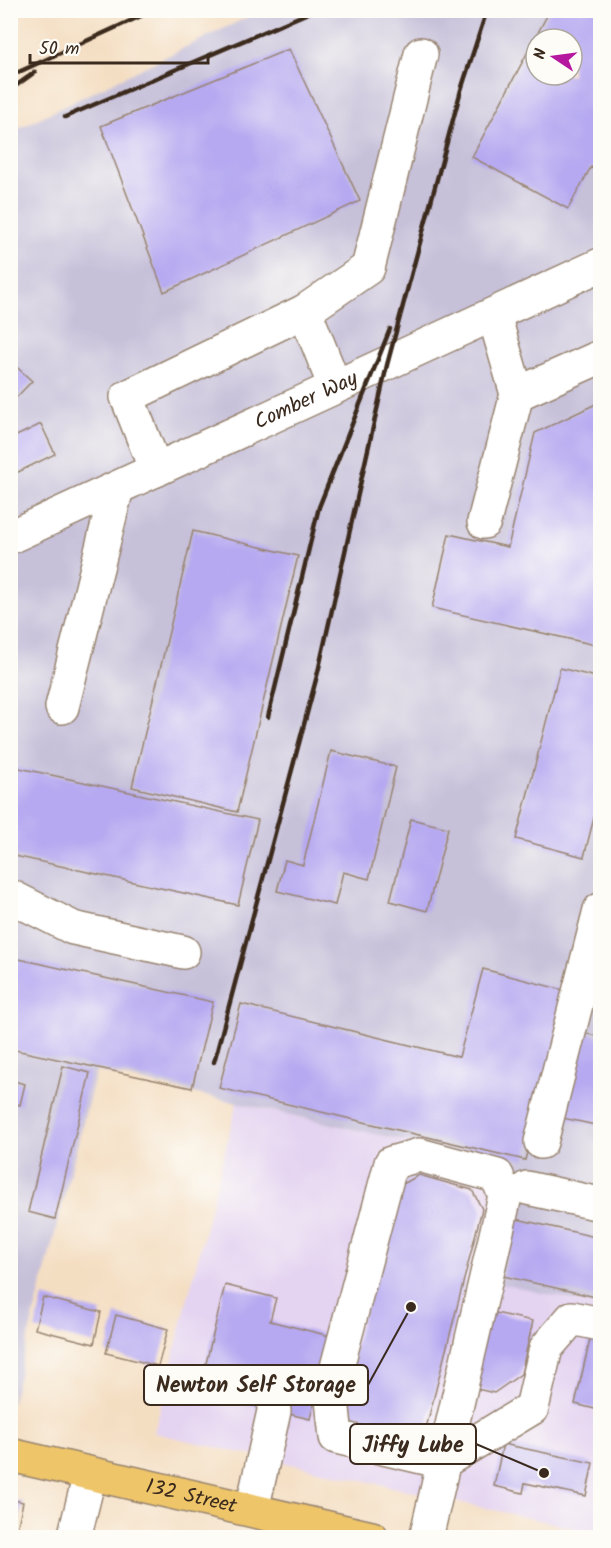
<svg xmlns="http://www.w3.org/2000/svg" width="611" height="1548" font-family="Kalam,sans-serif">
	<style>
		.built { fill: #e4d3f1 }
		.industrial { fill: #c6c0d9; fill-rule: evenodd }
		.building { fill: #b6a9f1; fill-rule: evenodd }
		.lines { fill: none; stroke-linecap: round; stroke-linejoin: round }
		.minor-casing { stroke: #988470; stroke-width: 36 }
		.major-casing { stroke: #988470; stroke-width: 36 }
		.minor { stroke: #fff; stroke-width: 33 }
		.major { stroke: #eec569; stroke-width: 33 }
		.rail { stroke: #3b2a1e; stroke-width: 4.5 }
		.labels { text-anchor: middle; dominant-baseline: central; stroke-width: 6; stroke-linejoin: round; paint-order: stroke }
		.street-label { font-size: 21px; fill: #3b2a1e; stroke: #fdfcf7 }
		.leader { fill: none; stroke: #3b2a1e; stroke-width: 2 }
		.callout-dot { fill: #3b2a1e; stroke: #fdfcf7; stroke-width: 2 }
		.callout { fill: #fdfcf7; stroke: #3b2a1e; stroke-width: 2 }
		.callout-label { font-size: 22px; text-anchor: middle; font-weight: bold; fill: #3b2a1e }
	</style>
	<rect width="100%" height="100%" fill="#fdfcf7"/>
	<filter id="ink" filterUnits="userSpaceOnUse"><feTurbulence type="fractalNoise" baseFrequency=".0167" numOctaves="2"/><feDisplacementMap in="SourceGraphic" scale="12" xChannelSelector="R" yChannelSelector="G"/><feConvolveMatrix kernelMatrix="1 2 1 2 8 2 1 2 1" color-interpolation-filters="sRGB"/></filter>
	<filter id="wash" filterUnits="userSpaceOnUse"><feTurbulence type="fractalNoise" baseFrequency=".008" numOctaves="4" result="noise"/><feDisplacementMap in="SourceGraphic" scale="24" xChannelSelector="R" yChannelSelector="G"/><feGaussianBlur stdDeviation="1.35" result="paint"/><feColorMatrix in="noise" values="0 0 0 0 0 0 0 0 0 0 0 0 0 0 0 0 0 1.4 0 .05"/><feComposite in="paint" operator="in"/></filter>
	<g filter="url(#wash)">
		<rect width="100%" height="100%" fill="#f4dec2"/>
		<path class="built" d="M237 1103 522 1167 493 1281 600 1306V1534L154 1433Z"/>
		<path class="industrial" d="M260 11H600V1306L493 1282 521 1167 96 1071 11 1406V132ZM536 39H572V75H536Z"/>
		<g id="blocks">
			<path class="building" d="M550 10H600V172L591 167 568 209 472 157ZM536 39H572V75H536Z
				M289 49 360 201 164 292 101 126Z
				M10 361 32 381 10 404Z
				M600 402V646L432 608 449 534 508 547 535 433Z
				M41 424 55 454 10 476V439Z
				M193 531 298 556 237 812 132 787Z
				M560 668 600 678V794L584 857 516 839Z
				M331 751 396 767 369 879 343 872 335 905 277 891 285 860 303 865Z
				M10 766 258 820 238 905 10 855Z
				M411 819 448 828 427 911 390 901Z
				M10 957 213 1002 192 1088 10 1049Z
				M483 969 571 992 525 1160 219 1088 241 1004 459 1057Z
				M580 1032 600 1037V1126L563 1118Z
				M63 1066 90 1073 55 1219 28 1212Z
				M10 1080 25 1084 20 1105 10 1102Z
				M419 1175 472 1190 482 1209 422 1444 346 1426 340 1405 396 1188Z
				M517 1219 600 1238V1298L503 1276Z
				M225 1285 276 1298 270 1321 330 1336 310 1419 199 1392Z
				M43 1297 101 1312 94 1344 35 1329Z
				M486 1311 533 1321 521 1374 494 1393 468 1387Z
				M116 1315 168 1329 158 1366 106 1353Z
				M591 1335 600 1337V1386L595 1409 575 1404Z
				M503 1444 593 1463 586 1496 525 1483 523 1493 494 1486Z
				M10 1499 23 1502 16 1534 10 1533Z"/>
		</g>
	</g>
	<g filter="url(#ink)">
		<use href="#blocks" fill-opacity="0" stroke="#988470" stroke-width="1.5"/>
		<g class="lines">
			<defs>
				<g id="minor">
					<path d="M494 315 517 394 600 357"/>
					<path d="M335 387 305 311 368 268 421 54"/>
					<path d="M156 470 127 397 305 311"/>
					<path d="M484 522 517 394"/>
					<path id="s1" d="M10 537 600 265"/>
					<path d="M62 707 117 488"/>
					<path d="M10 896 73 928 183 952"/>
					<path d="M541 1142 600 910"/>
					<path d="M527 1188 600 1204"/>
					<path d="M252 1510 274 1411"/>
					<path d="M74 1538 90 1474"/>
					<path d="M426 1538 505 1196 497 1176 419 1155 391 1163 331 1390 336 1437 443 1462 532 1408 546 1348 572 1318 600 1324"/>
				</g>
				<g id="major">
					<path id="s2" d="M10 1455 372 1538"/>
				</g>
			</defs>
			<use href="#minor" class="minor-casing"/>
			<use href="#major" class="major-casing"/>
			<use href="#minor" class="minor"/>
			<use href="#major" class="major"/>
			<path class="rail" d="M10 76 154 10
				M10 90 35 72
				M65 117 315 10
				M268 717 319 507 390 329
				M214 1062 318 672 387 365 461 90 487 10"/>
		</g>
	</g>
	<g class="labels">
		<g class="street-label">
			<text stroke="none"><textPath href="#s1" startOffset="326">Comber Way</textPath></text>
			<text stroke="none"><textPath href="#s2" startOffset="186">132 Street</textPath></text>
		</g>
	</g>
	<path class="leader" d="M411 1307L368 1385M544 1473L476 1444"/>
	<g class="callout-dot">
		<circle cx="411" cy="1307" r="6"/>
		<circle cx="544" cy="1473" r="6"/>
	</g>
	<g class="callout">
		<rect x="144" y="1365" width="224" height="40" rx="6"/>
		<rect x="350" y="1424" width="126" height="40" rx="6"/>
	</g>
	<g class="callout-label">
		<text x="256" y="1392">Newton Self Storage</text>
		<text x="413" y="1452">Jiffy Lube</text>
	</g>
	<rect width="611" height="1548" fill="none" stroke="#fdfcf7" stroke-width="36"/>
	<g transform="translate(554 57) rotate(283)"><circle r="28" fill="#fdfcf7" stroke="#afa8a0" stroke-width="1.5"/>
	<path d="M0-4.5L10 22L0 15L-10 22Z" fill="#b5179e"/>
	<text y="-9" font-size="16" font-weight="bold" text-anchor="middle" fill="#3b2a1e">N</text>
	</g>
	<path d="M30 54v9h178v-9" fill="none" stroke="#3b2a1e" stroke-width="3"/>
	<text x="39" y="54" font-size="18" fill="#3b2a1e" stroke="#fdfcf7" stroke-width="4.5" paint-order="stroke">50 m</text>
</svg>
